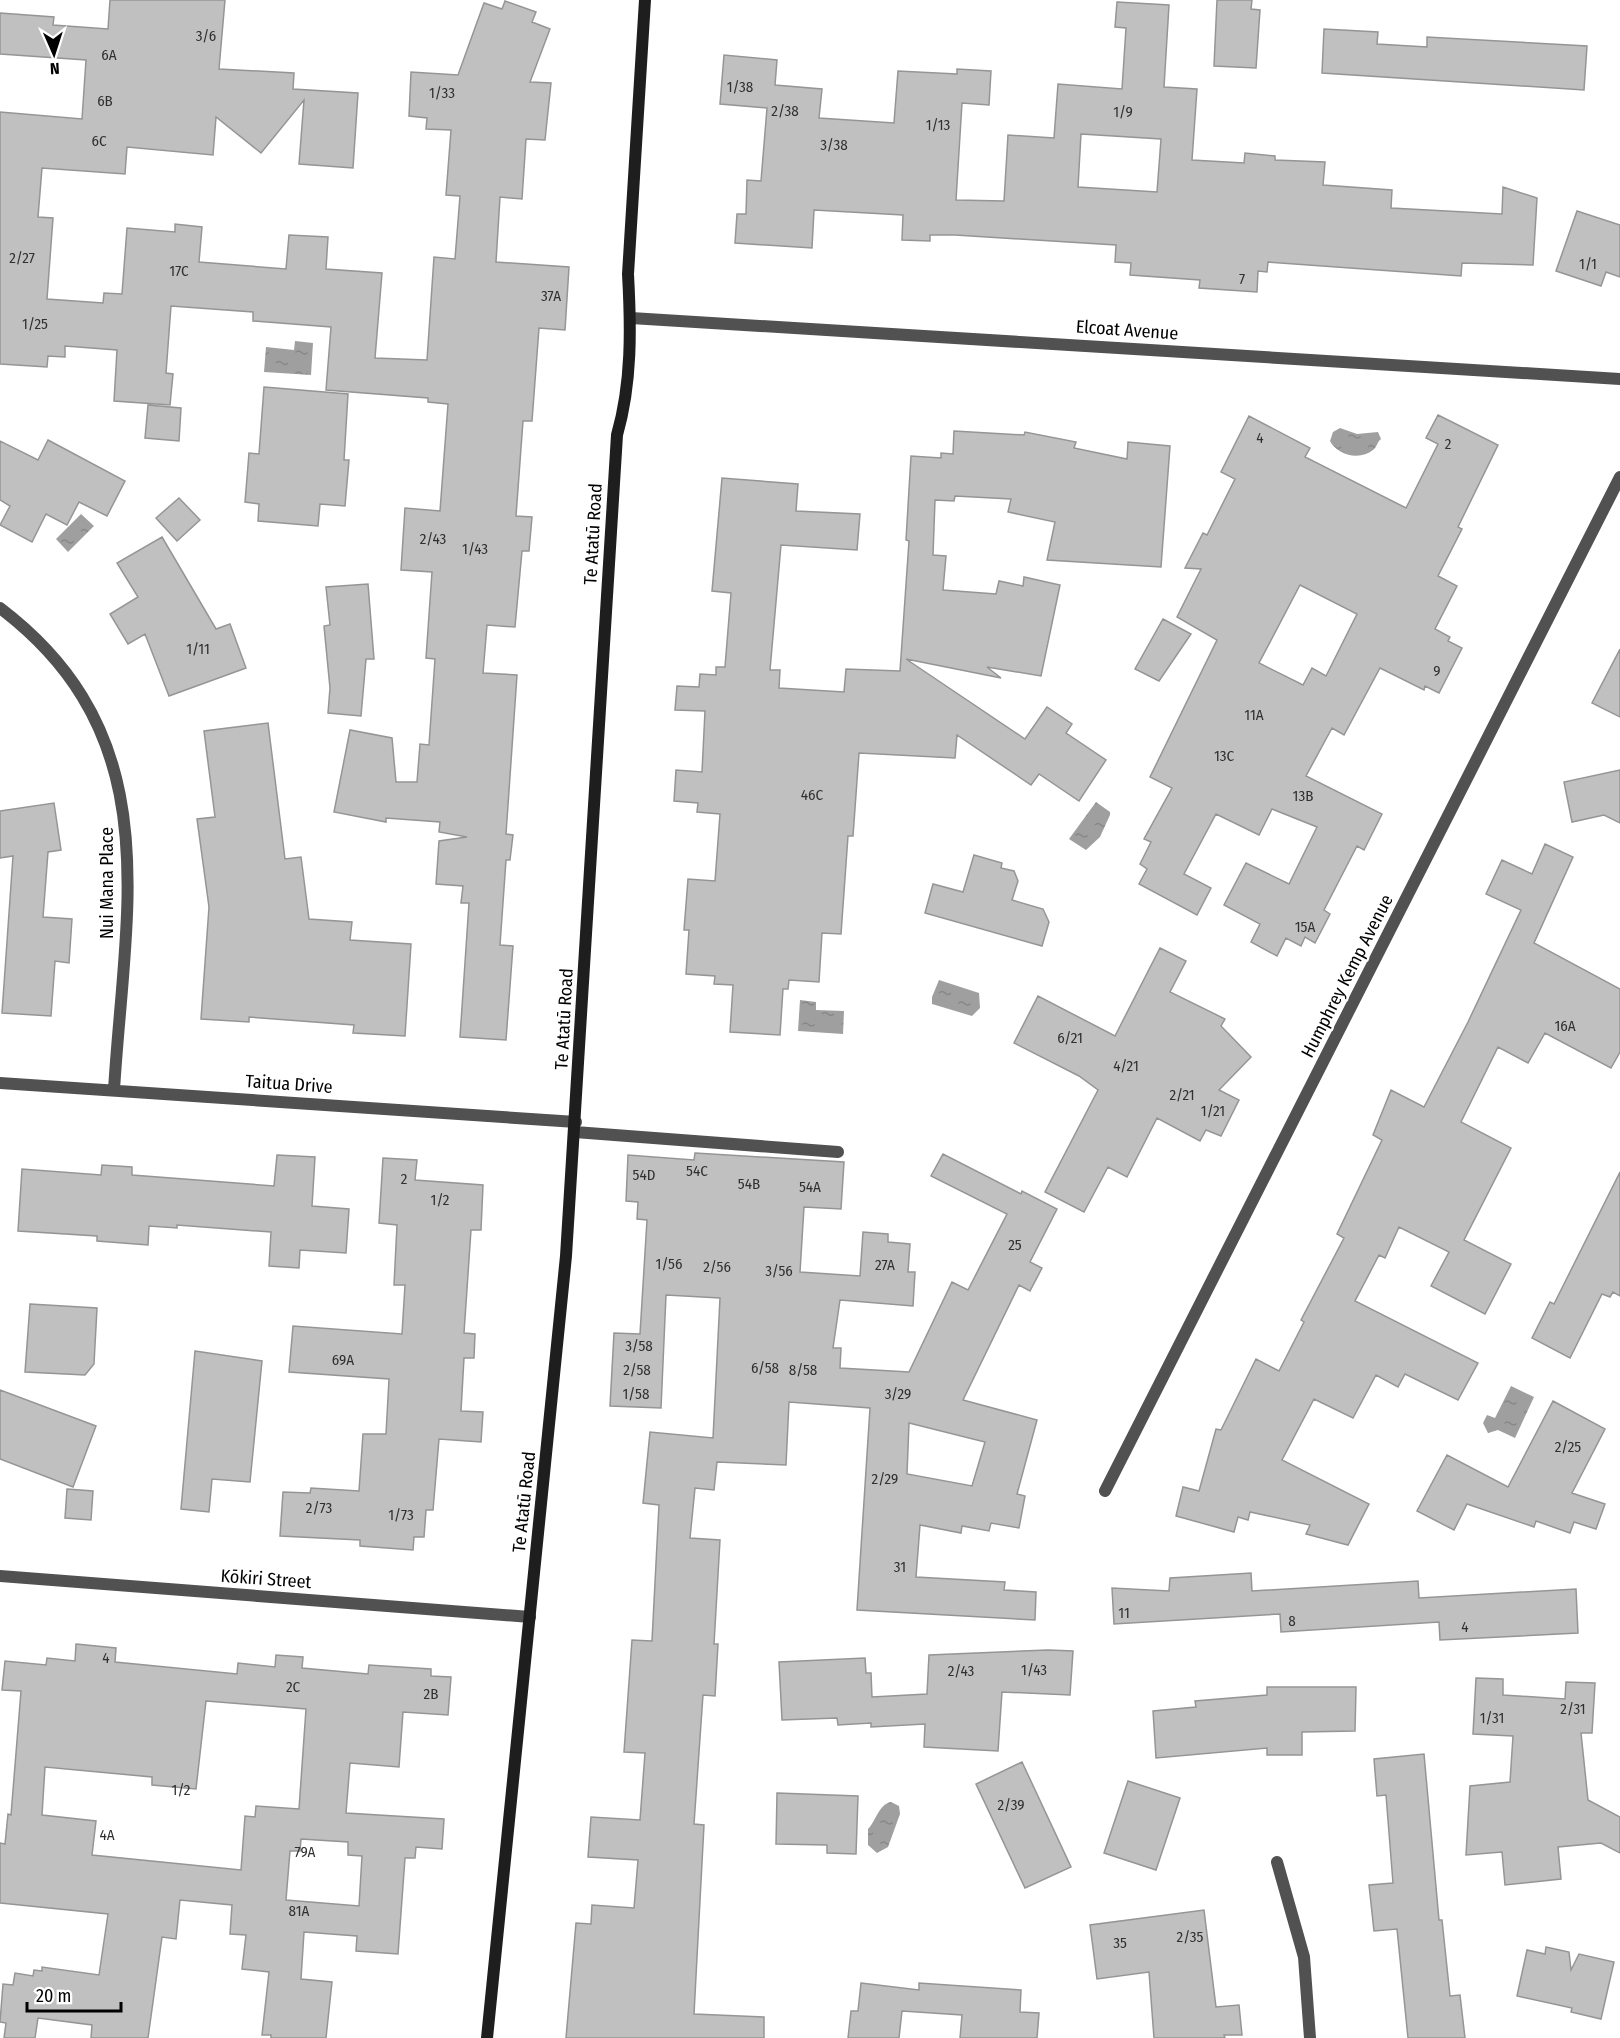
<svg xmlns="http://www.w3.org/2000/svg" width="1620" height="2038" font-family="'Fira Sans Condensed',sans-serif">
	<style>
		.water { fill: url(#water-ripples) }
		.building { fill: #c0c0c0; stroke: #959595; stroke-width: 1.5; fill-rule: evenodd }
		.lines { fill: none; stroke-linecap: round; stroke-linejoin: round }
		.street { stroke: #515151; stroke-width: 12 }
		.secondary { stroke: #1e1e1e; stroke-width: 12 }
		.labels { text-anchor: middle; dominant-baseline: central; stroke-width: 4.5; stroke-linejoin: round; paint-order: stroke }
		.number-label { font-size: 15px; fill: #303030 }
		.street-label { font-size: 18px; fill: #000; stroke: #fff }
	</style>
	<defs>
		<pattern id="water-ripples" width="26" height="14" patternUnits="userSpaceOnUse" patternTransform="scale(1.5)"><rect width="26" height="14" fill="#9f9f9f"/><path d="M2 4q2-2 4 0t4 0M15 11q2-2 4 0t4 0" fill="none" stroke="#878787"/></pattern>
	</defs>
	<rect width="100%" height="100%" fill="#fff"/>
	<path class="water" d="M295 341 313 343 311 375 264 372 266 347 294 350Z
		M1340 428 1357 434 1378 432 1381 439C1377 442 1377 447 1373 450 1360 461 1337 455 1330 441L1333 432Z
		M81 514 94 526 68 552 56 539Z
		M1096 802 1110 812V815L1100 837 1086 850 1069 839Z
		M939 980 979 993 980 1008 972 1016 932 1004V997Z
		M800 1000 816 1002V1010L844 1011 843 1034 798 1031Z
		M1511 1386 1534 1397 1515 1438 1498 1430 1488 1433 1483 1423 1487 1415 1495 1418Z
		M891 1802 899 1806 900 1814 888 1847 877 1853 868 1845V1829C876 1821 879 1804 891 1802Z"/>
	<path class="building" d="M110 0H225L219 69 294 73 293 89 358 93 353 168 299 164 304 100 261 153 216 117 213 155 127 147 125 174 42 168 38 217 53 218 47 299 103 303 104 293 122 294 127 228 175 232V224L202 227 199 262 286 269 289 235 328 237 326 269 382 273 375 358 427 360 434 257 455 259 460 196 446 195 451 130 426 129 427 118 409 116 411 72 458 75 484 3 502 9 505 1 536 12 532 22 550 29 530 82 551 83 545 140 526 139 522 199 500 197 496 262 569 267 565 330 539 328 532 421H523L516 516 532 517 529 551H522L515 627 487 625 483 673 517 675 506 834 513 835 510 860H506L500 945 513 946 506 1040 460 1037 469 903H461L463 886 436 884 439 841 467 837 439 832 440 822 386 818V822L334 812 350 730 392 738 396 782H417L420 744 429 745 435 659 426 658 432 572 401 570 405 508 440 511 448 404 428 402V398L326 390 331 327 253 321V312L171 306 166 373 173 374 170 405 114 401 117 350 65 346V357L48 356 47 367 0 364V112L82 119 86 60 0 54V13L54 17 53 25 108 29Z
		M1217 0H1252L1251 9 1260 10 1256 68 1214 66Z
		M1117 2 1169 5 1164 87 1197 89 1192 160 1244 163 1245 153 1275 156V160L1325 162 1323 185 1392 190 1391 208 1502 214 1503 187 1537 198 1533 265 1462 263 1461 276 1268 262 1267 272 1258 271 1257 292 1199 288 1200 280 1130 275 1131 263 1115 262 1116 245 955 235H930V241L902 240 903 215 814 210 812 248 735 243 737 214H746L747 180 761 181 767 108 720 104 724 55 777 60 775 85 822 89 819 118 894 123 898 71 957 74V69L991 71 989 105 962 103 956 200 1004 201 1008 135 1054 138 1058 84 1122 89 1126 28 1115 27ZM1081 134 1161 139 1157 192 1078 187Z
		M1324 29 1378 32 1377 44 1427 47V37L1587 46 1584 90 1322 73Z
		M1577 211 1620 225V277L1606 272 1601 286 1556 271Z
		M264 387 348 394 344 460H349L345 506 320 504 318 526 258 521 259 504 245 502 249 453 259 454Z
		M148 405 181 408 179 441 145 438Z
		M1438 415 1498 445 1458 527 1462 529 1438 576 1457 586 1435 629 1450 637 1448 641 1462 648 1439 693 1425 686 1424 690 1380 668 1344 735 1332 728 1306 776 1382 814 1364 850 1357 846 1324 910 1330 914 1315 943 1305 937 1301 946 1286 938 1277 956 1251 942 1260 924 1224 905 1246 863 1289 884 1317 827 1272 809 1259 835 1216 814 1184 874 1211 888 1197 915 1139 884 1147 869 1140 864 1151 842 1144 839 1172 788 1150 777 1217 640 1177 617 1201 569 1185 568 1203 533 1207 535 1235 479 1221 472 1249 416 1310 448 1305 457 1406 508 1438 444 1426 438ZM1300 585 1357 614 1326 676 1312 668 1303 685 1259 663Z
		M954 431 1024 435 1025 432 1076 442 1074 448 1127 459 1128 442 1170 446 1161 567 1047 560 1055 522 1008 512 1011 499 955 496 954 501 935 500 933 555 946 556 943 590 996 594 999 581 1023 586 1024 577 1060 585 1041 676 987 667 1001 678 906 659 1025 739 1047 707 1072 724 1066 733 1106 760 1079 801 1039 774 1031 785 957 735 955 758 859 753 853 836H848L841 934 822 933 819 982 789 980 788 989H783L780 1035 730 1032 733 985 714 984 715 976 686 974 689 930H684L688 879 715 881 720 814 697 812 698 803 674 801 676 770 702 772 705 711 675 710 677 686 699 687 700 674 716 675V667H725L731 593 712 591 722 478 798 484 796 511 860 514 857 550 781 545 770 670H780L779 688 844 692 846 669 900 671 909 541 906 540 911 456 941 458V453L953 454Z
		M48 440 125 481 107 516 79 502 67 525 46 514 32 542 0 525 10 506 0 500V441L38 460Z
		M179 498 200 520 177 541 156 518Z
		M162 537 216 629 230 624 246 668 169 696 145 634 128 644 110 614 138 597 117 563Z
		M368 584 374 659H366L361 716 328 713 330 688 324 626 330 625 326 587Z
		M1163 619 1191 634 1159 681 1135 669Z
		M1620 649V717L1592 703Z
		M268 723 285 859 301 857 309 919 352 922 350 940 411 944 405 1036 353 1033 354 1025 249 1017V1022L201 1019 209 907 197 819 215 817 204 731Z
		M1620 770V823L1604 815 1572 822 1564 782Z
		M54 803 61 850 48 852 43 917 72 919 69 963 55 961 51 1016 2 1013 13 856 0 858V811Z
		M1545 844 1573 857 1534 943 1620 989V1052L1611 1068 1545 1033 1528 1063 1498 1047 1461 1122 1511 1148 1464 1240 1511 1264 1485 1314 1431 1286 1449 1252 1399 1227 1385 1258 1379 1255 1355 1301 1478 1363 1458 1400 1405 1374 1398 1387 1376 1375 1353 1418 1314 1399 1282 1460 1369 1504 1348 1545 1306 1534 1310 1525 1250 1512 1248 1520 1238 1517 1234 1532 1176 1516 1183 1487 1199 1491 1216 1429 1221 1430 1256 1359 1279 1371 1304 1322 1301 1320 1344 1238 1337 1234 1382 1140 1373 1135 1391 1090 1424 1107 1468 1022 1521 910 1486 894 1502 860 1532 874Z
		M974 855 1002 863 1001 868 1014 871 1018 881 1012 900 1043 909 1049 922 1042 946 925 913 933 884 963 892Z
		M1160 948 1186 961 1170 992 1225 1019 1221 1026 1251 1057 1219 1090 1239 1100 1221 1136 1206 1130 1200 1141 1157 1118 1127 1177 1108 1167 1084 1212 1045 1192 1098 1090 1079 1076 1014 1043 1038 996 1115 1036Z
		M695 1153 844 1162 841 1209 804 1207 800 1272 860 1276 863 1232 888 1234V1242L910 1244 908 1272H915L913 1306 840 1300 833 1348H841L840 1368 909 1372 952 1282 968 1290 1007 1214 931 1176 943 1154 1021 1194 1022 1191 1057 1209 1030 1262 1042 1268 1030 1291 1019 1285 963 1400 1037 1420 1017 1494 1025 1496 1019 1528 991 1523 989 1531 962 1526 961 1533 920 1525 916 1577 1005 1582 1004 1590 1036 1592 1035 1620 857 1610 870 1408 789 1402 786 1465 717 1462 714 1490 695 1488 690 1538 720 1540 714 1644H718L715 1696 703 1695 694 1824 704 1825 694 2014 764 2017V2038H566L576 1923 591 1924 592 1905 634 1908 638 1860 588 1857 591 1817 640 1820 645 1753 624 1752 632 1640 652 1641 659 1505 643 1503 650 1432 713 1438 720 1298 666 1295 661 1408 610 1406 614 1333 640 1334 647 1220 637 1219 638 1202 626 1201 628 1155 694 1160ZM909 1423 985 1442 972 1486 907 1474Z
		M277 1155 315 1157 312 1206 349 1209 346 1253 300 1250 299 1268 269 1266 271 1232 177 1225V1228L149 1226 148 1245 97 1241V1236L18 1231 22 1169 101 1175 102 1165 132 1167V1175L274 1186Z
		M383 1158 417 1160 415 1180 483 1185 481 1230H471L464 1333 475 1334 474 1358H464L461 1411 483 1412 481 1442 439 1439 433 1510H426L424 1537H414L413 1550 360 1546V1540L280 1536 283 1492 310 1493 311 1488 359 1491 363 1434H386L389 1379 289 1372 293 1326 402 1334 405 1285H394L397 1225 379 1223Z
		M1620 1172V1296L1613 1292 1610 1297 1602 1294 1570 1358 1532 1338 1550 1302 1554 1304Z
		M30 1304 97 1308 94 1364 85 1375 25 1372Z
		M195 1351 262 1361 250 1482 212 1479 209 1512 181 1509Z
		M0 1390 96 1426 73 1487 0 1459Z
		M1553 1401 1605 1429 1572 1493 1605 1504 1596 1529 1574 1522 1570 1533 1536 1521 1534 1527 1467 1504 1454 1530 1417 1511 1447 1455 1508 1487Z
		M67 1489 93 1491 91 1520 65 1518Z
		M1251 1573 1252 1591 1418 1581 1419 1598 1576 1589 1578 1633 1440 1640 1439 1622 1281 1632 1280 1614 1114 1624 1112 1588 1169 1591 1170 1578Z
		M76 1644 116 1648 115 1662 237 1674 238 1663 275 1667 276 1655 303 1657 302 1668 368 1674 369 1665 431 1669V1676L451 1677 448 1715 403 1712 399 1767 350 1763 346 1813 444 1819 442 1849 416 1847 415 1858H405L398 1954 356 1951 357 1936 304 1932 301 1979 332 1982 326 2038H271V2035H262L269 1972 242 1969 246 1935 230 1934 232 1905 180 1900 176 1939 162 1937 148 2038H91L92 2025 38 2018 35 2038H4L6 2023 0 2022 3 1984 13 1985 15 1973 33 1976 34 1970 42 1971V1967L99 1975 108 1914 0 1903V1843L5 1844 8 1814 11 1815 21 1691 2 1690 5 1661 46 1665 47 1658 75 1661ZM206 1701 306 1709 299 1809 256 1806 255 1817 245 1816 241 1870 92 1855 96 1821 42 1815 45 1767 152 1777V1785L196 1789ZM301 1839 348 1842V1855L362 1856 359 1906 286 1900 290 1851H300Z
		M1048 1650 1073 1651 1070 1695 1002 1692 998 1751 924 1747 925 1724 871 1727V1723L838 1725 837 1718 782 1720 779 1662 865 1658 866 1673H871L872 1697 927 1694 929 1655Z
		M1476 1678 1503 1679V1695L1565 1699 1566 1682 1595 1683 1592 1733H1581L1588 1800 1620 1817V1853L1601 1843 1558 1847 1561 1879 1505 1885 1502 1852 1466 1855 1470 1786 1510 1782 1513 1736 1473 1734Z
		M1267 1687H1356L1355 1731 1302 1732V1755H1267V1748L1156 1758 1153 1711 1196 1707 1195 1701 1267 1695Z
		M1424 1754 1439 1920H1442L1450 1996 1460 1995 1465 2038H1408L1397 1929 1374 1931 1369 1885 1393 1883 1386 1795 1377 1796 1374 1759Z
		M1022 1762 1071 1867 1025 1888 976 1784Z
		M1128 1781 1180 1798 1156 1870 1104 1853Z
		M777 1793 858 1796 856 1854 827 1853V1845L776 1844Z
		M1204 1910 1216 2007 1239 2005 1242 2035H1224L1225 2038H1154L1149 1972 1097 1979 1090 1925Z
		M1546 1947 1569 1952 1571 1970 1579 1954 1614 1962 1601 2019 1571 2012 1572 2008 1517 1996 1527 1950 1545 1954Z
		M861 1983 919 1990V1983L1021 1990 1020 2012 1039 2013 1037 2038H960L962 2015 902 2011 899 2038H848L851 2011H858Z"/>
	<g class="lines">
		<path class="street" d="M631 318 1620 379
			M0 608C170 737 125 907 114 1090
			M0 1083 576 1122
			M575 1132 838 1152
			M1105 1491 1620 477
			M0 1576 530 1617
			M1277 1862 1304 1957 1310 2038"/>
		<path class="secondary" d="M487 2038 566 1256 617 435C632 383 631 328 628 274L645 0"/>
	</g>
	<g class="labels">
		<g class="number-label">
			<text x="206" y="36">3/6</text>
			<text x="109" y="55">6A</text>
			<text x="740" y="87">1/38</text>
			<text x="442" y="93">1/33</text>
			<text x="105" y="101">6B</text>
			<text x="785" y="111">2/38</text>
			<text x="1123" y="112">1/9</text>
			<text x="938" y="125">1/13</text>
			<text x="99" y="141">6C</text>
			<text x="834" y="145">3/38</text>
			<text x="22" y="258">2/27</text>
			<text x="1588" y="264">1/1</text>
			<text x="179" y="271">17C</text>
			<text x="1242" y="279">7</text>
			<text x="551" y="296">37A</text>
			<text x="35" y="324">1/25</text>
			<text x="1260" y="438">4</text>
			<text x="1448" y="444">2</text>
			<text x="433" y="539">2/43</text>
			<text x="475" y="549">1/43</text>
			<text x="198" y="649">1/11</text>
			<text x="1437" y="671">9</text>
			<text x="1254" y="715">11A</text>
			<text x="1224" y="756">13C</text>
			<text x="812" y="795">46C</text>
			<text x="1303" y="796">13B</text>
			<text x="1305" y="927">15A</text>
			<text x="1565" y="1026">16A</text>
			<text x="1070" y="1038">6/21</text>
			<text x="1126" y="1066">4/21</text>
			<text x="1182" y="1095">2/21</text>
			<text x="1213" y="1111">1/21</text>
			<text x="697" y="1171">54C</text>
			<text x="644" y="1175">54D</text>
			<text x="404" y="1179">2</text>
			<text x="749" y="1184">54B</text>
			<text x="810" y="1187">54A</text>
			<text x="440" y="1200">1/2</text>
			<text x="1015" y="1245">25</text>
			<text x="669" y="1264">1/56</text>
			<text x="885" y="1265">27A</text>
			<text x="717" y="1267">2/56</text>
			<text x="779" y="1271">3/56</text>
			<text x="639" y="1346">3/58</text>
			<text x="343" y="1360">69A</text>
			<text x="765" y="1368">6/58</text>
			<text x="637" y="1370">2/58</text>
			<text x="803" y="1370">8/58</text>
			<text x="636" y="1394">1/58</text>
			<text x="898" y="1394">3/29</text>
			<text x="1568" y="1447">2/25</text>
			<text x="885" y="1479">2/29</text>
			<text x="319" y="1508">2/73</text>
			<text x="401" y="1515">1/73</text>
			<text x="900" y="1567">31</text>
			<text x="1124" y="1613">11</text>
			<text x="1292" y="1621">8</text>
			<text x="1465" y="1627">4</text>
			<text x="106" y="1658">4</text>
			<text x="1034" y="1670">1/43</text>
			<text x="961" y="1671">2/43</text>
			<text x="293" y="1687">2C</text>
			<text x="431" y="1694">2B</text>
			<text x="1573" y="1709">2/31</text>
			<text x="1492" y="1718">1/31</text>
			<text x="181" y="1790">1/2</text>
			<text x="1011" y="1805">2/39</text>
			<text x="107" y="1835">4A</text>
			<text x="305" y="1852">79A</text>
			<text x="299" y="1911">81A</text>
			<text x="1190" y="1937">2/35</text>
			<text x="1120" y="1943">35</text>
		</g>
		<g class="street-label">
			<text transform="translate(1127 330) rotate(4)">Elcoat Avenue</text>
			<text transform="translate(593 534) rotate(-87)">Te Atatū Road</text>
			<text transform="translate(107 883) rotate(-90)">Nui Mana Place</text>
			<text transform="translate(1347 976) rotate(-63)">Humphrey Kemp Avenue</text>
			<text transform="translate(564 1019) rotate(-87)">Te Atatū Road</text>
			<text transform="translate(289 1084) rotate(4)">Taitua Drive</text>
			<text transform="translate(524 1502) rotate(-84)">Te Atatū Road</text>
			<text transform="translate(266 1579) rotate(4)">Kōkiri Street</text>
		</g>
	</g>
	<g transform="translate(54 54) rotate(177)" stroke="#ffffff" stroke-width="4.5" paint-order="stroke">
	<path d="M0-4.5L10 22L0 15L-10 22Z" fill="#000000"/>
	<text y="-9" font-size="16" font-weight="bold" text-anchor="middle" fill="#000000">N</text>
	</g>
	<path d="M27 2002v9h94v-9" fill="none" stroke="#000000" stroke-width="3"/>
	<text x="36" y="2002" font-size="18" fill="#000000" stroke="#ffffff" stroke-width="4.5" paint-order="stroke">20 m</text>
</svg>
